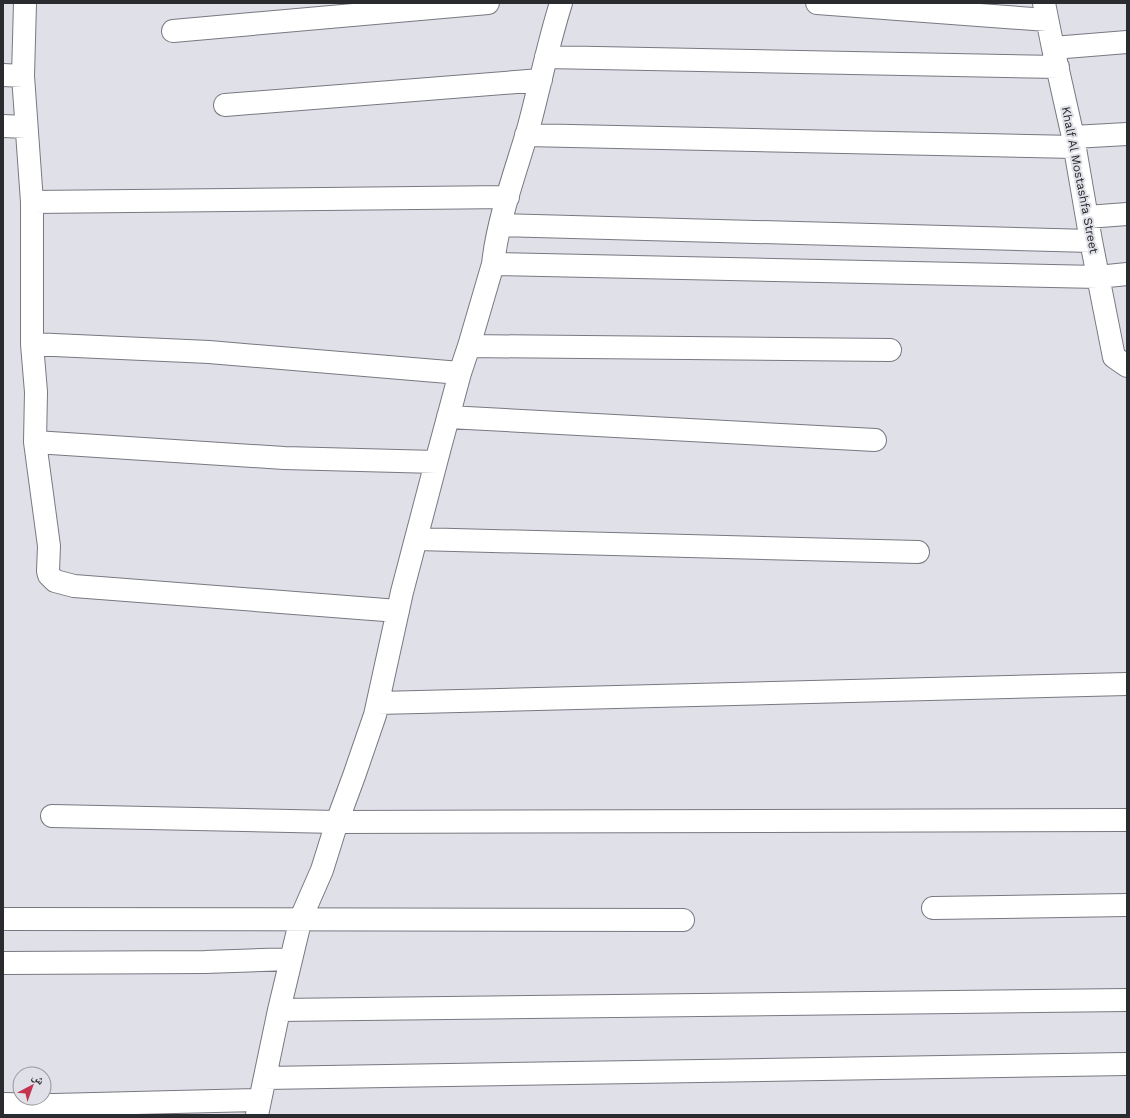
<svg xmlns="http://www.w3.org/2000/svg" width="1130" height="1118" font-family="'Work Sans','Noto Naskh Arabic',sans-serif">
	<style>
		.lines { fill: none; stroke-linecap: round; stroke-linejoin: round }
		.minor-casing { stroke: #787880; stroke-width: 24 }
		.minor { stroke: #fff; stroke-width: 22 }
		.labels { text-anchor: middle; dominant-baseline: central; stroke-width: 4; stroke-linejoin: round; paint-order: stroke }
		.street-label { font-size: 12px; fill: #2a2b2e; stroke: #e0e0e9 }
	</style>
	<rect width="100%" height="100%" fill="#e0e0e9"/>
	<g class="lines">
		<defs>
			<path id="minor" d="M25 3 23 76 32 202V344L36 392 35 442 49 546 48 571 49 575 55 581 74 586 398 611
				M817 3 1047 20
				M1044 3 1053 48 1073 137 1091 241 1114 357 1127 366
				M173 31 488 3
				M1053 48 1127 42
				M546 57 1058 67
				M3 75 23 76
				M225 105 541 80
				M3 126 26 127
				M526 135 1075 147
				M1073 137 1127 134
				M32 202 508 197
				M1087 217 1127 214
				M501 225 1091 241
				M493 264 1098 277 1127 274
				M32 344 209 352 460 373
				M469 346 890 350
				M448 417 875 440
				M35 442 284 458 436 462
				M417 539 918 552
				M378 703 1127 684
				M52 816 337 822 1127 820
				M933 908 1127 905
				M3 919 683 920
				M3 963 205 962 291 959
				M279 1010 1127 1000
				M265 1078 1127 1064
				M3 1104 54 1105 260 1100
				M257 1115 279 1010 301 918 322 870 337 822 354 776 375 715 402 592 439 451 460 373 469 346 493 264C498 218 516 171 529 126 540 85 548 44 561 3"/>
		</defs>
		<use href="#minor" class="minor-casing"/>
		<use href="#minor" class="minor"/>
	</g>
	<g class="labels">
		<g class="street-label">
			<text transform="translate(1080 180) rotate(79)">Khalf Al Mostashfa Street</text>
		</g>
	</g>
	<rect width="1130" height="1118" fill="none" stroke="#2a2b2e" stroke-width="8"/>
	<g transform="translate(32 1086) rotate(41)"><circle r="19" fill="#e0e0e9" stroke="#97989e"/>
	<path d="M0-3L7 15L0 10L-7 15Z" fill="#c43451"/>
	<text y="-6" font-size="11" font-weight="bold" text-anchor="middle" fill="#2a2b2e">ش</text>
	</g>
</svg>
